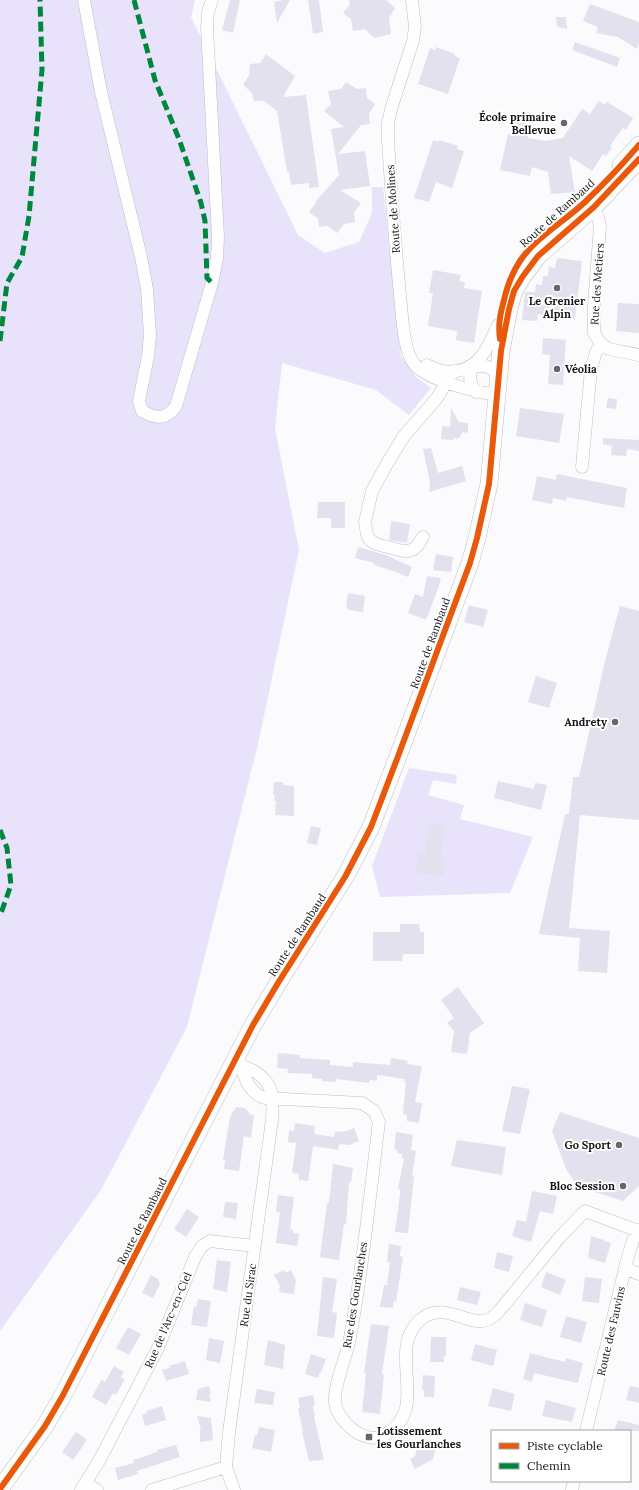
<svg xmlns="http://www.w3.org/2000/svg" width="639" height="1490" font-family="Lora,serif">
	<style>
		.green { fill: #e8e3fa }
		.building { fill: #e3e1ee }
		.lines { fill: none; stroke-linecap: round; stroke-linejoin: round }
		.street-casing { stroke: #bebebf; stroke-width: 13 }
		.secondary-casing { stroke: #bebebf; stroke-width: 18 }
		.street { stroke: #fefeff; stroke-width: 12 }
		.secondary { stroke: #fefeff; stroke-width: 17 }
		.quiet { stroke: #00873e; stroke-width: 5; stroke-dasharray: 10 5; stroke-linecap: butt }
		.cycleway-casing { stroke: #fff; stroke-width: 8 }
		.cycleway { stroke: #e8590c; stroke-width: 6 }
		.poi-dot { fill: #676668; stroke: #fff; stroke-width: 1.5 }
		.labels { text-anchor: middle; dominant-baseline: central; stroke-width: 4; stroke-linejoin: round; paint-order: stroke }
		.poi-label { font-size: 11px; font-weight: bold; fill: #171618; stroke: #fff; text-anchor: end }
		.street-label { font-size: 11px; fill: #171618; stroke: #fff }
	</style>
	<rect width="100%" height="100%" fill="#fbfafd"/>
	<path class="green" d="M0 0H195L191 17 298 235 325 253 359 242 372 213V187H383L401 356 416 377 431 388 409 415 376 390 282 363 275 428 299 550 258 744 187 1027 101 1190 0 1331Z
		M409 768 457 775 456 784 433 780 428 795 464 805 460 819 533 837 510 893 380 897 372 866Z"/>
	<path class="building" d="M230 0H240L233 33 222 30Z
		M284 0H290L277 23 274 2Z
		M308 0H319L323 32 313 34Z
		M349 0H386L395 8 389 18 391 34 374 38 365 29 353 31 351 19 343 13 350 4Z
		M590 4 639 22V43L637 49 618 37 596 33 598 27 583 21Z
		M556 17H566L567 29 557 27Z
		M575 42 620 58 617 67 572 50Z
		M436 47 455 54 454 56 460 58 448 94 418 84 430 48 435 50Z
		M266 54 295 76 283 97 306 95 319 187 309 188V183L291 185 289 172H287L277 111 264 101H254L252 93 243 85 249 75 250 64 260 63Z
		M346 82 357 89 366 88 367 98 375 104 369 114 370 124 361 125 338 154 365 151 370 186 340 190 361 203 354 213 355 222 344 224 337 233 328 226 319 227 318 219 309 212 316 203V201L339 175 331 129 344 127 324 111 331 104 328 91 341 89Z
		M599 101 605 105 607 102 633 118 626 130 623 128 610 146 612 148 606 156 603 154 592 171 569 156 575 192 551 194 548 172 532 167 530 176 500 170 508 134 514 135 519 114 532 117 528 138 545 141 563 138 582 109 590 114Z
		M433 140 439 142V140L458 146 457 149 464 151 452 188 436 182 429 202 414 198Z
		M557 258 582 261 575 319 538 314 537 321 522 320 525 292H535L536 284 542 285 543 276H548L549 267 555 268Z
		M433 270 461 275 459 281 465 282 464 288 482 291 474 343 456 340 457 331 428 326 433 293H429Z
		M618 303 639 304V333L616 331Z
		M543 338 566 340 563 385 548 384 550 355 542 354Z
		M608 398 617 399 616 409 606 408Z
		M451 408 459 422 468 423V433L463 432 458 439 455 438 452 440 441 439 442 426 450 427Z
		M520 408 564 414 559 443 516 436Z
		M603 438 639 440V451L627 449 626 456 611 455 612 446 603 444Z
		M431 448 438 473 462 466 466 481 429 492 430 482 423 449Z
		M557 474 627 488 624 508 567 497 566 501 553 498 552 504 532 500 537 476 556 480Z
		M318 502H345V528H331V518H317Z
		M391 521 410 524 407 543 389 540Z
		M358 547 386 555 412 567 408 577 393 571 374 565V563L355 558Z
		M436 554 453 557 451 572 433 570Z
		M427 576 441 578 439 586 426 620 408 613 415 594 423 597Z
		M348 593 365 596 363 612 349 610 346 606Z
		M469 605 488 610 483 627 464 622Z
		M620 606 639 611V820L580 815 569 928 610 931 607 973 578 971 580 938 539 934 565 814H569L573 777H579L605 661Z
		M536 676 557 683 549 708 528 702Z
		M498 781 534 789 535 783 547 785 541 810 494 798Z
		M274 782H283V785L294 786V816L275 815 276 801H274L275 795H273Z
		M429 823 445 826 441 856H445L443 876 416 873 419 853 425 854Z
		M311 826 321 828 317 845 307 843Z
		M400 924H419L420 932H424V954H403L402 961H373V932H400Z
		M458 987 484 1023 470 1033 467 1054 451 1052 454 1031 447 1023 454 1018 441 1000Z
		M278 1053 300 1055V1058L330 1060V1065L353 1067V1062L390 1065 391 1058 408 1061 407 1064 422 1066 415 1102 422 1103 419 1123 407 1121V1115L403 1114 406 1082 404 1081 405 1079 377 1075V1081L370 1080 369 1083 336 1079V1082L322 1081V1079L312 1078V1074L287 1073 288 1069 277 1068Z
		M512 1086 530 1089 520 1134 502 1131Z
		M236 1107 245 1108 251 1115H254L251 1138 244 1136 239 1171 224 1169 225 1160H223L230 1117Z
		M560 1112 639 1138V1186L623 1201 579 1187 567 1171 552 1131Z
		M295 1123 315 1126 314 1134 334 1137 335 1132 347 1131 354 1128 359 1141 349 1145 339 1144 338 1150 313 1146 308 1181 299 1180V1174L292 1173 296 1143 288 1142 289 1130 294 1131Z
		M396 1132 413 1135 411 1150 416 1151 412 1175 414 1176 408 1233 395 1232 400 1194V1189L398 1188 404 1159 402 1158V1154L397 1153V1150L394 1149Z
		M457 1140 506 1147 502 1175 451 1166Z
		M333 1164 353 1168 351 1182H349L346 1225 344 1224 339 1260 320 1257 327 1203H329Z
		M532 1191 557 1196 553 1214 540 1211 531 1242 512 1236 517 1220 526 1222Z
		M278 1195 294 1197 290 1229 293 1230V1233L299 1234 297 1246 276 1243 280 1212H276Z
		M225 1202 238 1203 236 1219 223 1217Z
		M187 1209 199 1217 186 1237 174 1229Z
		M591 1236 604 1240V1241L611 1243 605 1263 588 1258Z
		M389 1244 401 1246 400 1256 403 1257 396 1302 394 1301 393 1308 380 1307 384 1285H387L390 1262H387Z
		M497 1252 513 1256 509 1272 494 1268Z
		M217 1260 231 1262 227 1292 213 1289Z
		M284 1270 286 1273 291 1270 296 1280 294 1294 279 1292 280 1286 274 1275Z
		M546 1272 566 1280 560 1295 541 1287Z
		M151 1275 158 1279 160 1284 153 1298 142 1293Z
		M323 1277 337 1279 332 1312 337 1313 334 1338 317 1336Z
		M585 1277 602 1279 599 1303 582 1301Z
		M460 1287 481 1292 477 1305 457 1300Z
		M198 1299 211 1301 207 1327 191 1325 194 1306 196 1307Z
		M525 1303 547 1310 542 1327 520 1320Z
		M566 1316 587 1322 581 1343 560 1337Z
		M371 1324 389 1326 382 1374 384 1375 380 1414 362 1412 366 1373H364Z
		M128 1327 141 1334 129 1355 116 1348Z
		M431 1337H446V1356H444V1362H430Z
		M209 1338 224 1341 220 1363 206 1360Z
		M268 1340 285 1345 283 1369 264 1365Z
		M475 1344 497 1350 493 1366 471 1360Z
		M530 1353 565 1362 566 1358 583 1363 578 1383 534 1373 532 1382 523 1379Z
		M311 1354 326 1359 321 1373 320 1372 318 1378 305 1374Z
		M185 1361 189 1374 166 1381 162 1370 170 1368 169 1366Z
		M114 1366 124 1372 121 1377 125 1379 116 1395 113 1393 106 1405 92 1397 102 1379 105 1382Z
		M423 1375 435 1376 434 1397H424V1390H422Z
		M209 1386 211 1394 209 1395 211 1402 196 1400 198 1389Z
		M630 1386 639 1388V1403L626 1400Z
		M493 1388 515 1394 511 1411 488 1406Z
		M257 1389 275 1392 273 1405 254 1403Z
		M313 1395 315 1406H313L315 1417H314L324 1460 309 1461 302 1431H303L298 1409 300 1408 298 1398Z
		M546 1400 576 1408 572 1422 542 1416Z
		M162 1406 166 1420 145 1426 142 1415 147 1413 146 1411Z
		M197 1416 211 1418 213 1440 200 1442V1430H201Z
		M618 1420 639 1425V1431H614Z
		M259 1427 275 1430 271 1452 252 1448 255 1435H257Z
		M76 1432 87 1440 73 1460 62 1452Z
		M419 1441 436 1446 433 1459 415 1469 410 1459 415 1456Z
		M176 1445 180 1457 137 1471 138 1474 118 1480 115 1468 134 1463 133 1460 152 1454V1453L157 1452V1450Z"/>
	<g class="lines">
		<defs>
			<path id="street" d="M84 0 101 92 141 257 147 289 150 335 148 356 139 401 142 411C156 419 166 420 176 406L212 283 217 258 218 237 207 28 208 12 212 0
				M412 0 415 27 413 41 392 106 388 123V140C391 192 395 243 400 295 402 312 403 352 415 365 430 381 476 392 497 395
				M584 203 591 204C596 211 599 218 600 226L594 305V333L601 344 609 349 639 355
				M427 365C436 370 447 373 457 371 481 367 489 345 498 325
				M476 392C469 383 469 377 472 366H486L499 373
				M582 467 591 369 596 352 601 344
				M423 537 418 545 414 549 408 551H403L376 544 370 540 367 535 365 522 372 491 388 462 404 436 437 398 453 371
				M242 1066C244 1078 250 1092 262 1097 268 1100 278 1099 284 1099L362 1103 374 1111 379 1122C370 1194 363 1267 350 1338 347 1356 333 1386 335 1403 338 1422 365 1446 385 1435 432 1408 385 1351 420 1320 445 1298 472 1331 491 1318 495 1316 498 1312 500 1310L560 1237 585 1211 638 1231
				M625 1268 639 1274
				M586 1431 626 1264 633 1240 639 1230
				M86 1483 97 1490
				M81 1490 99 1461 158 1348 195 1257 202 1246 210 1241 254 1246
				M152 1490 226 1467
				M234 1490 226 1467 229 1432 272 1120C273 1098 275 1084 254 1071 248 1068 242 1066 237 1063
				M572 1490 574 1481"/>
			<path id="secondary" d="M621 165 639 145
				M0 1489 45 1426 62 1397 253 1025 278 983 345 877 371 827 397 759 470 563 477 538 489 484 501 351 509 309 514 291 523 276 538 256 594 207 639 159"/>
		</defs>
		<use href="#street" class="street-casing"/>
		<use href="#secondary" class="secondary-casing"/>
		<use href="#street" class="street"/>
		<use href="#secondary" class="secondary"/>
		<path class="quiet" d="M134 0 155 80 179 139 201 203 205 221 207 278 212 283
			M0 341 7 283 22 257 29 216 42 70 40 0
			M0 830 7 848 11 885 0 916"/>
		<defs>
			<path id="cycleway" d="M500 339C498 324 500 315 504 300 507 287 512 273 520 261 535 238 565 221 585 202 604 184 622 165 639 145
				M0 1489 45 1426 62 1397 253 1025 278 983 345 877 371 827 397 759 470 563 477 538 489 484 501 351 509 309 514 291 523 276 538 256 594 207 639 159"/>
		</defs>
		<use href="#cycleway" class="cycleway-casing"/>
		<use href="#cycleway" class="cycleway"/>
	</g>
	<g class="poi-dot">
		<circle cx="564" cy="123" r="4"/>
		<circle cx="557" cy="288" r="4"/>
		<circle cx="557" cy="369" r="4"/>
		<circle cx="615" cy="722" r="4"/>
		<circle cx="619" cy="1145" r="4"/>
		<circle cx="623" cy="1186" r="4"/>
		<rect x="365" y="1433" width="8" height="8" rx="2"/>
	</g>
	<g class="labels">
		<g class="poi-label">
			<text x="556" y="117">École primaire<tspan x="556" dy="13">Bellevue</tspan></text>
			<text x="557" y="301" text-anchor="middle">Le Grenier<tspan x="557" dy="13">Alpin</tspan></text>
			<text x="565" y="369" text-anchor="start">Véolia</text>
			<text x="607" y="722">Andrety</text>
			<text x="611" y="1145">Go Sport</text>
			<text x="615" y="1186">Bloc Session</text>
			<text x="377" y="1431" text-anchor="start">Lotissement<tspan x="377" dy="13">les Gourlanches</tspan></text>
		</g>
		<g class="street-label">
			<text transform="translate(393 209) rotate(-94)">Route de Molines</text>
			<text transform="translate(557 213) rotate(-42)">Route de Rambaud</text>
			<text transform="translate(597 284) rotate(-86)">Rue des Metiers</text>
			<text transform="translate(430 643) rotate(-70)">Route de Rambaud</text>
			<text transform="translate(297 935) rotate(-57)">Route de Rambaud</text>
			<text transform="translate(142 1221) rotate(-63)">Route de Rambaud</text>
			<text transform="translate(248 1295) rotate(-82)">Rue du Sirac</text>
			<text transform="translate(355 1295) rotate(-81)">Rue des Gourlanches</text>
			<text transform="translate(168 1320) rotate(-67)">Rue de l'Arc-en-Ciel</text>
			<text transform="translate(611 1331) rotate(-77)">Route des Fauvins</text>
		</g>
	</g>
	<rect x="491" y="1430" width="140" height="52" fill="#ffffff" stroke="#a2a2a3"/>
	<rect x="499" y="1443" width="20" height="6" fill="#e8590c" stroke="#a2a2a3"/>
	<text x="527" y="1450" font-size="12" fill="#171618">Piste cyclable</text>
	<rect x="499" y="1463" width="20" height="6" fill="#00873e" stroke="#a2a2a3"/>
	<text x="527" y="1470" font-size="12" fill="#171618">Chemin</text>
</svg>
